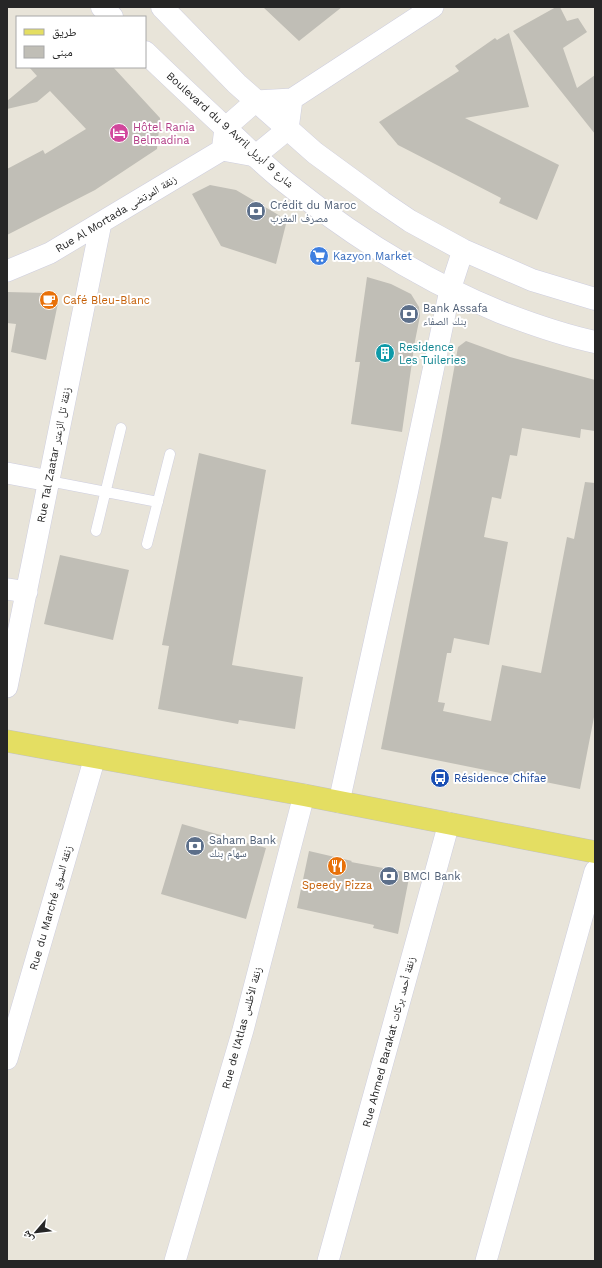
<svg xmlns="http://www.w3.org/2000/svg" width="602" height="1268" font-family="'Work Sans','Noto Naskh Arabic',sans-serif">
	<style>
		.building { fill: #c0beb6 }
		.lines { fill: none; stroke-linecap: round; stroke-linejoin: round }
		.lane-casing { stroke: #cecedf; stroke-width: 11 }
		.street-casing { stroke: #cecedf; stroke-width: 22 }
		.secondary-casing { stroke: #cecedf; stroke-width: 23 }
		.primary-casing { stroke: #c2c2c2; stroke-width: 23 }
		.lane { stroke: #fff; stroke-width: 10 }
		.street { stroke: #fff; stroke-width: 21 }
		.secondary { stroke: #fff; stroke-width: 22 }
		.primary { stroke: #e4de62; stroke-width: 22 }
		.labels { text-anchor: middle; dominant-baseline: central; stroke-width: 4; stroke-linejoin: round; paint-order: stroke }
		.hotel-label { font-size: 11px; fill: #b23c85; stroke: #fff; text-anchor: start }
		.street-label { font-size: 11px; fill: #262626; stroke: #fff }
		.service-label { font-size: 11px; fill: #4e5e75; stroke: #fff; text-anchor: start }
		.shop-label { font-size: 11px; fill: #366cbe; stroke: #fff; text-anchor: start }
		.food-label { font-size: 11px; fill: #c56008; stroke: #fff; text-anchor: start }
		.culture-label { font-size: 11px; fill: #0d838f; stroke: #fff; text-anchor: start }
		.transit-label { font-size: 11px; fill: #164399; stroke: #fff; text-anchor: start }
	</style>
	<rect width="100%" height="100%" fill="#e8e4d9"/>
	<path class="building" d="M263 7H342L299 41Z
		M556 7H560L567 21 578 18 587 32 563 48 577 88 595 75V134L513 31Z
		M509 33 529 107 465 118 559 165 537 220 499 203 501 198 398 145 379 122 459 71 455 66 495 38 497 40Z
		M29 67H113L160 118 157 149 95 190 7 235V169L43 150 45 154 86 129 50 91 37 102 7 109V101L37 76Z
		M210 185 236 190 287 220 276 264 221 246 192 194Z
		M367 277 391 284 411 294 419 307 420 316 415 341 402 432 351 424 360 362H355Z
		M7 292 47 293 58 303 46 360 11 352 16 324 7 323Z
		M466 341 510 357 595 380V431L581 429 580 438 522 428 517 456 510 455 501 499 492 497 484 537 508 542 489 645 454 638 451 653H447L438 702 445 703 443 711 491 721 502 665 541 673 567 537 574 539 585 482 595 483V712L580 789 381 749 441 441 458 347Z
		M199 453 266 470 232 665 303 677 295 729 239 720 238 724 158 709 169 646 162 645Z
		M60 555 129 570 113 640 44 624Z
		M182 824 266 848 246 919 161 894Z
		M309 851 352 861 351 862 410 873 398 934 373 928 374 925 297 908Z"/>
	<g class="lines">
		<defs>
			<path id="lane" d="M49 481 158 502
				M96 531 121 428
				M147 544 170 454"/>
			<path id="street" d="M223 144 225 128 256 101 292 99 433 7
				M7 271 50 253 222 150 255 156 288 129 292 99
				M7 473 49 481
				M7 589 27 592
				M7 687 101 223
				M339 802 407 494 450 290 463 250
				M7 1059 95 757
				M175 1261 243 1030 304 795
				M328 1261 449 823
				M486 1261 595 871"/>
			<path id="secondary" d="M102 7 112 17
				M162 7 237 84 315 153 382 202 410 221 463 250 532 280 595 299
				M145 52C174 80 203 107 233 135 251 152 269 170 289 185 355 238 422 280 500 312 531 324 562 335 595 342"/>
			<path id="primary" d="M7 741 304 795 595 852"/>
		</defs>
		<use href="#lane" class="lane-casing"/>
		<use href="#street" class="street-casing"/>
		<use href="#secondary" class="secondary-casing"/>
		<use href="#primary" class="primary-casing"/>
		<use href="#lane" class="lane"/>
		<use href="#street" class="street"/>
		<use href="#secondary" class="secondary"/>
		<use href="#primary" class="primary"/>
	</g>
	<defs>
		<symbol id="hotel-disc" viewBox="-11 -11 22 22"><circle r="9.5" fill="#d1479c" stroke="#fff"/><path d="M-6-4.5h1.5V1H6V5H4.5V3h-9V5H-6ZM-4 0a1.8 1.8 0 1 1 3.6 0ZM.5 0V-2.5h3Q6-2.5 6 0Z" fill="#fff"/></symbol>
		<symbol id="bank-disc" viewBox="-11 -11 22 22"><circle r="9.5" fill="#5c6f8a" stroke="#fff"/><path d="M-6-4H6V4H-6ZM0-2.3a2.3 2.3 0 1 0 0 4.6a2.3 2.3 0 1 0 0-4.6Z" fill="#fff"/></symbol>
		<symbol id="supermarket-disc" viewBox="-11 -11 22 22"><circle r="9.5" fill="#3f7fe0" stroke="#fff"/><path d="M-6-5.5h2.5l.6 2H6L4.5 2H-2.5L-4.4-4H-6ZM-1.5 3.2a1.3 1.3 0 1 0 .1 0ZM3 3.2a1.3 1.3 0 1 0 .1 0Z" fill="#fff"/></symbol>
		<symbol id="cafe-disc" viewBox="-11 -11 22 22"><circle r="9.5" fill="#e8710a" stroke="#fff"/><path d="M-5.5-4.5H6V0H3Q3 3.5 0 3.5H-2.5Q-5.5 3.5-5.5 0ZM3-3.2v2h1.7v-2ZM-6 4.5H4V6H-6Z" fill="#fff"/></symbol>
		<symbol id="building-disc" viewBox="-11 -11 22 22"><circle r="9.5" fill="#0f9aa8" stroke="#fff"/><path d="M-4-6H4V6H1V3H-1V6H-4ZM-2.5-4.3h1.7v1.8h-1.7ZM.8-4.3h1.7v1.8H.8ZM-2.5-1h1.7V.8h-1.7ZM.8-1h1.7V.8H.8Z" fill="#fff"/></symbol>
		<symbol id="bus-disc" viewBox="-11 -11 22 22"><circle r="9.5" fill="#1a4fb4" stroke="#fff"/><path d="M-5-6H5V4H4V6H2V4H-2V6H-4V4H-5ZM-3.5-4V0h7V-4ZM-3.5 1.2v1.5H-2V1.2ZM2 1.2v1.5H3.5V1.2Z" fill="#fff"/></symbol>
		<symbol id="restaurant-disc" viewBox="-11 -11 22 22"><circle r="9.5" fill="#e8710a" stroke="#fff"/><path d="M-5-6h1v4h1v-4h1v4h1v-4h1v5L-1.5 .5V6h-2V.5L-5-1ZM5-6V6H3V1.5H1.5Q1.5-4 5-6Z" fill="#fff"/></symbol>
	</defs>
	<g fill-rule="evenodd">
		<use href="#hotel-disc" x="108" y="122" width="22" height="22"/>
		<use href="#bank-disc" x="245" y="200" width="22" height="22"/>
		<use href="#supermarket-disc" x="308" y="245" width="22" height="22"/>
		<use href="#cafe-disc" x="38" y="289" width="22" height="22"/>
		<use href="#bank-disc" x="398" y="303" width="22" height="22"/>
		<use href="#building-disc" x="374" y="342" width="22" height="22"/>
		<use href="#bus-disc" x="429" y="767" width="22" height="22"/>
		<use href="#bank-disc" x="184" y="835" width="22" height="22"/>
		<use href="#restaurant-disc" x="326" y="855" width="22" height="22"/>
		<use href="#bank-disc" x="378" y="865" width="22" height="22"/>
	</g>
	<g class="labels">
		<g class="hotel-label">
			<text x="133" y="127">Hôtel Rania<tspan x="133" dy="13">Belmadina</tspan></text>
		</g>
		<g class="street-label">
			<text transform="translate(230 130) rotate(42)">Boulevard du 9 Avril شارع 9 أبريل</text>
			<text transform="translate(116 214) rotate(-31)">Rue Al Mortada زنقة المرتضى</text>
			<text transform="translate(54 455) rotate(-79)">Rue Tal Zaatar زنقة تل الزعتر</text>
			<text transform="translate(51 908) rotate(-74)">Rue du Marché زنقة السوق</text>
			<text transform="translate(242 1028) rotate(-75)">Rue de l'Atlas زنقة الأطلس</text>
			<text transform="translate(389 1042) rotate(-75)">Rue Ahmed Barakat زنقة أحمد بركات</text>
		</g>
		<g class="service-label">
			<text x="270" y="205">Crédit du Maroc<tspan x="270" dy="13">مصرف المغرب</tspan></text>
			<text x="423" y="308">Bank Assafa<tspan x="423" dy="13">بنك الصفاء</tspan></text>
			<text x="209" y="840">Saham Bank<tspan x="209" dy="13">سهام بنك</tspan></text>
			<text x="403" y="876">BMCI Bank</text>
		</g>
		<g class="shop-label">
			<text x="333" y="256">Kazyon Market</text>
		</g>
		<g class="food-label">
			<text x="63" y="300">Café Bleu-Blanc</text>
			<text x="337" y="885" text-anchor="middle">Speedy Pizza</text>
		</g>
		<g class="culture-label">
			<text x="399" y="347">Residence<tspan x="399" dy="13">Les Tuileries</tspan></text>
		</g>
		<g class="transit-label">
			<text x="454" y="778">Résidence Chifae</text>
		</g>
	</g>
	<rect width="602" height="1268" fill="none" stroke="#262626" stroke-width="16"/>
	<rect x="16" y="16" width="130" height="52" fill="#ffffff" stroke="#a8a8a8"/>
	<rect x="24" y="29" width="20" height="6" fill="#e4de62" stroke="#a8a8a8"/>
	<text x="52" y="36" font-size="12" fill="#262626">طريق</text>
	<rect x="24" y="46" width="20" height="12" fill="#c0beb6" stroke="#a8a8a8"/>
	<text x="52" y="56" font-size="12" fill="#262626">مبنى</text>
	<g transform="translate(36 1232) rotate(242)" stroke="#ffffff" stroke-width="3" paint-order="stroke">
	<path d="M0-3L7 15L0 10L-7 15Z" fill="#262626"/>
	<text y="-6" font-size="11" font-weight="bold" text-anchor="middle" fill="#262626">ش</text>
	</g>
</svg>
